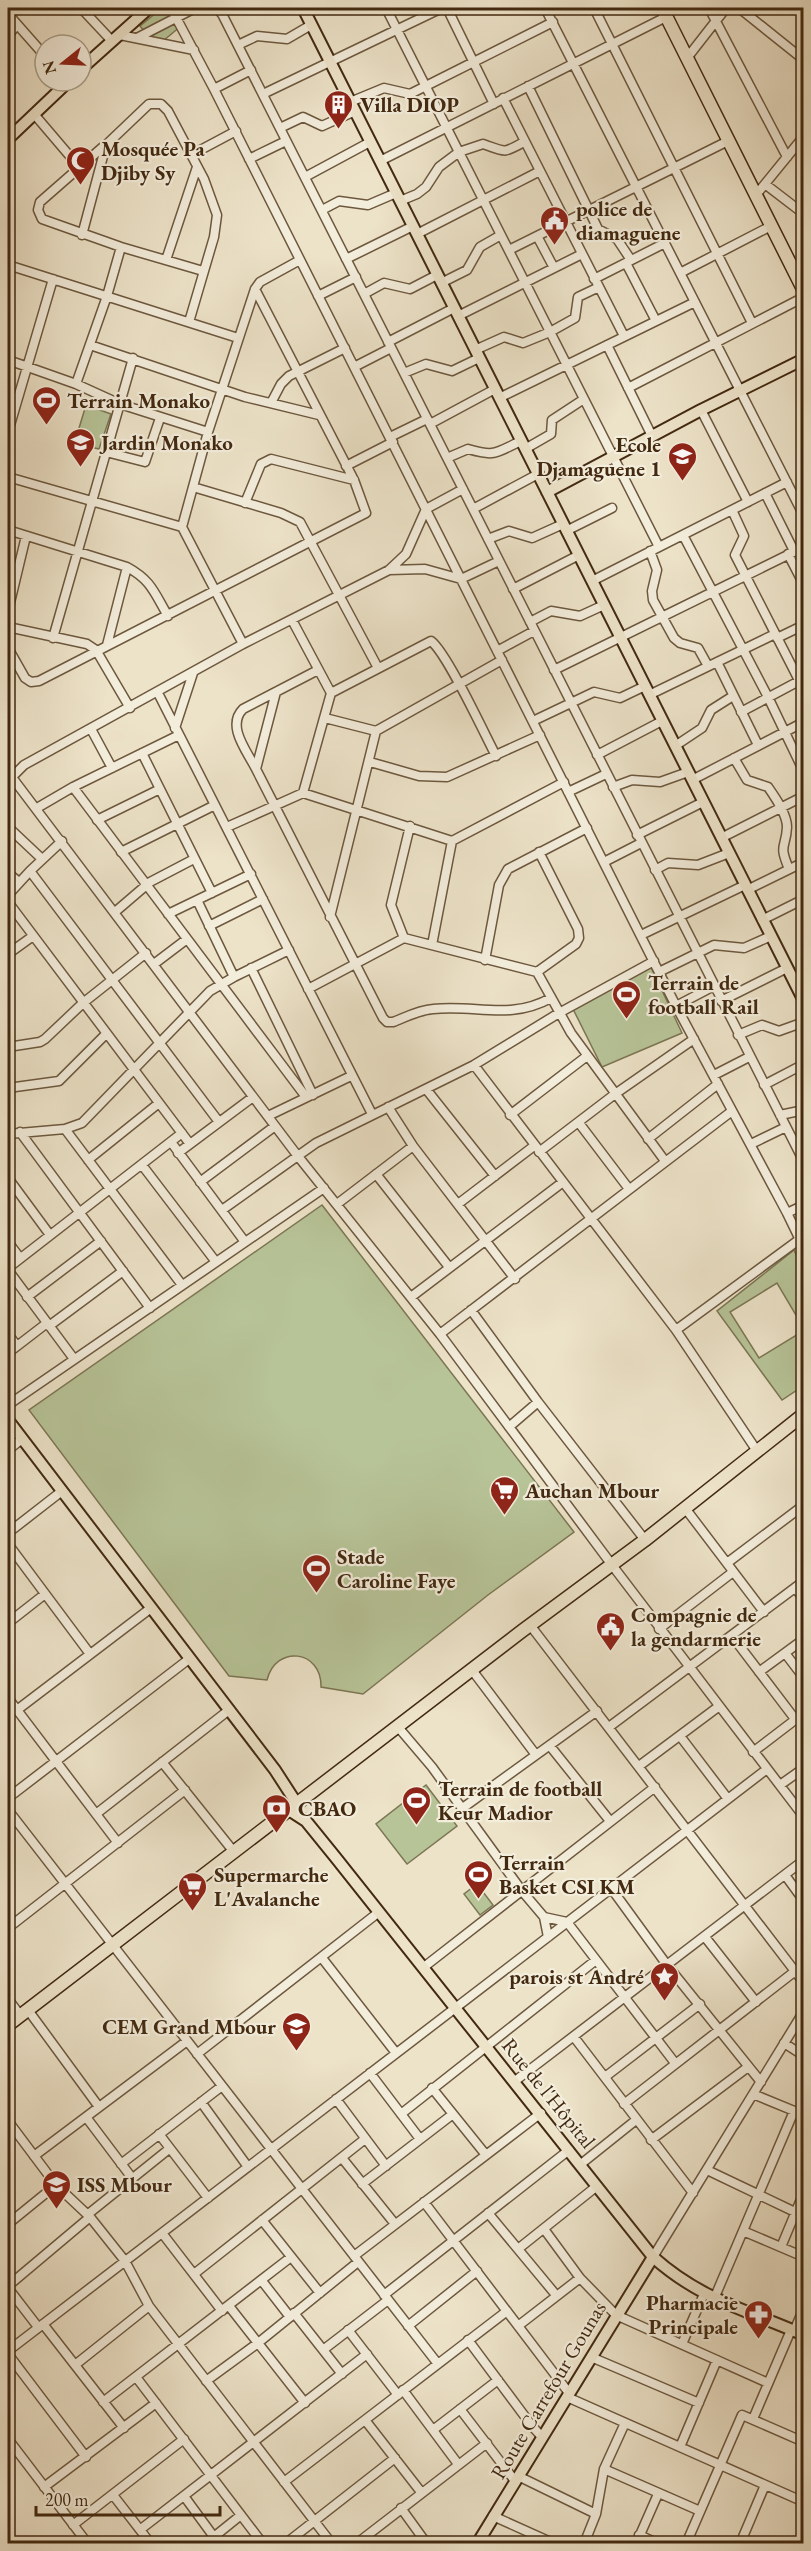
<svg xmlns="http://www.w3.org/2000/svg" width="811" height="2551" font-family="'EB Garamond',serif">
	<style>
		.green { fill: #b7c498; stroke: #7c7654; stroke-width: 1.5 }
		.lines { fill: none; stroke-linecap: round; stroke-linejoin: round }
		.minor-casing { stroke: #6d583e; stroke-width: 11 }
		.major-casing { stroke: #422910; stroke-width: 14 }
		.highway-casing { stroke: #422910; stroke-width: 15 }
		.minor { stroke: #f3eddc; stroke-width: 8 }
		.major { stroke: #ede3c9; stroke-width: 10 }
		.highway { stroke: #ede3c9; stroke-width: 12 }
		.labels { text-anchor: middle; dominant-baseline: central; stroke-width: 4.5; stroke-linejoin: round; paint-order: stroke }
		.poi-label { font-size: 21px; font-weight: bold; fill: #422910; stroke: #f3eddc; text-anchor: start }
		.street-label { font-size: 21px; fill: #422910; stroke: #f3eddc }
	</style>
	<rect width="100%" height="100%" fill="#ede3c9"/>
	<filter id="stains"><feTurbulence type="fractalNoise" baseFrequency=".00333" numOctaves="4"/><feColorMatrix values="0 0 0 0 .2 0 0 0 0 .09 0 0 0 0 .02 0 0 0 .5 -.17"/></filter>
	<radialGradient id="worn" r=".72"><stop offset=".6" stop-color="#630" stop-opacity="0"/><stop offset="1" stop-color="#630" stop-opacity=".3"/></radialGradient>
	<path class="green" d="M162 8H166L181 26 157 46 140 26Z
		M86 405 111 414 99 449 79 444 76 438Z
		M651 967 682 1033 602 1067 572 1007Z
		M322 1205 574 1532 488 1595 363 1694 321 1687C322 1650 276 1644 267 1680L229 1676 29 1410Z
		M794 1250 803 1270V1327L777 1283 730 1312 759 1358 803 1331V1386L782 1400 717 1311Z
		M426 1785 457 1826 407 1864 376 1824Z
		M477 1884 493 1905 480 1915 464 1894Z"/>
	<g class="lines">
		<defs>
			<path id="minor" d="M81 8 111 40
				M171 8 214 89 676 1006 787 1213 804 1248
				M219 8 804 1162
				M386 8 659 547
				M447 8 494 104
				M545 8 804 516
				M594 8 752 323
				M709 8 787 157
				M739 8 804 60
				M221 13 230 8
				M8 14 45 56
				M8 35 17 25
				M120 35 194 50
				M137 38 195 8
				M238 45 257 36 287 39 311 25
				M687 58 726 8
				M528 86 598 229 617 239 631 260
				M214 89 251 70
				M263 94 442 8
				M503 98 624 336
				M350 102 384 88 410 94 553 22
				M34 114 80 168
				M280 128 303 117 322 126 355 111
				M104 146 40 202 38 210 42 219 121 247 203 271
				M191 155 236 131
				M249 159 286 141
				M380 161 666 17
				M305 177 370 142
				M765 184 804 214
				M756 195 804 136
				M400 201 417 194 426 187 439 167 459 152 483 144C506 152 502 154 524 142
				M322 210 339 201 368 205 396 193
				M417 234 540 171
				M82 235 106 145 149 104H161L168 111 204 179 217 215 214 237 189 322
				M537 236 554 268
				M509 250 728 141
				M346 259 413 226
				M166 260 197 167
				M626 263 656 321
				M8 265 238 338
				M680 273 771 226
				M594 279 665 243
				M441 283 467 270 480 247 501 235
				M364 294 384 283 410 289 437 275
				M318 296 356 277
				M458 316 582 254
				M388 342 454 308
				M90 345 245 397 319 415
				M607 345 652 436
				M475 350 504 337 523 343 550 332 575 318 578 297 599 287
				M8 360 76 384 120 404 208 432
				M354 367 391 348
				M404 373 426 364 452 371 479 358
				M76 384 107 296 121 247
				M628 388 804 297
				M499 398 695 302
				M271 403 281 384 289 376 345 348
				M701 410 748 502
				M430 424 495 389
				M8 432 53 279
				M390 437 427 419
				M525 449 551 434 552 420 584 399
				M106 452 145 462 160 418
				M447 458 468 449C496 457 495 453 521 441
				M346 466 393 442
				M8 477 182 527
				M193 487 281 513 300 522 378 668
				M765 493 794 551
				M245 503 261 464 271 459 354 480
				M473 509 538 474
				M732 510 744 536 735 555 804 690
				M8 530 127 567C151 580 154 592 168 616
				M566 531 612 508
				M683 535 768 697 804 772
				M488 539 509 531 532 538 563 524
				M650 551 657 570 652 591 653 600 674 638 680 643 698 648 708 666
				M788 554 804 585
				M389 570 425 569 461 579 499 561
				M592 581 787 482
				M513 589 579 555
				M8 611 26 536
				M292 620 331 693 303 793
				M530 622 551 611 580 616 604 605
				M8 627 87 644 96 650 130 708
				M53 638 133 358
				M777 638 804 625
				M243 644 182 527 208 432 255 289 260 282 300 260
				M107 645 127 567
				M8 648 25 678 31 682 39 681 366 513 354 480 255 289
				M497 651 534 631
				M717 662 758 745
				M554 670 804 547
				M276 692 256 769 383 1018 387 1022H393C406 1017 419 1010 433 1009 476 1004 509 1021 551 998
				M158 693 372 1114
				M331 693 431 641C447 653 484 733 496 756
				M649 695 775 634
				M741 712 799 681
				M325 718 376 731
				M533 721 594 692 620 698 645 686
				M175 728 193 673
				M91 729 112 768
				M675 746 702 728 711 710 733 696
				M142 753 212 893
				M597 755 662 721
				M734 758 747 780 768 787C775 797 787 814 787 827 786 849 778 843 789 869
				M370 762 419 776 447 777 540 735
				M256 769C247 751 226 726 243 709L318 670
				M8 772 297 1155 440 1334 612 1565 804 1817
				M692 780 804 722
				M8 781 24 765 243 644 389 570 406 554 426 509 463 489
				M73 787 306 1097
				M613 787 632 780 660 782 688 772
				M568 792 606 774
				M37 808 73 787 179 735
				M97 820 160 789
				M8 827 42 859
				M227 827 303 793 452 841
				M637 835 703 802
				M721 838 804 796
				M121 852 215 805
				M539 852 578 929 579 938 576 944 537 972 571 1033 665 1161
				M604 862 641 843
				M655 870 668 863 698 865 729 853
				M30 871 219 1122
				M8 873 19 882
				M747 890 804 862
				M8 895 30 871 62 841
				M197 900 234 977
				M8 902 190 1144
				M115 912 150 882 194 859
				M168 914 251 874
				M330 917 376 731 502 660
				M762 920 804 899
				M209 926 263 899
				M641 935 745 885
				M404 938 391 905 410 826
				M432 945 452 841 564 782
				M8 954 33 936
				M485 960 499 885 508 869 587 828
				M154 964 187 939
				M251 968 313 1095
				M659 972 714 945 744 948 771 936
				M308 989 404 938 537 972
				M721 1001 787 968
				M676 1006 714 986
				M738 1035 762 1025 779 1031 804 1022
				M8 1047 40 1042 45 1039 83 1003 146 953
				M474 1065 676 1330 757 1451
				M714 1075 749 1057
				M764 1085 804 1064
				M8 1088 59 1081 106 1034
				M426 1089 495 1176
				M388 1107 413 1146 515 1279
				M510 1115 587 1056
				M780 1115 804 1110
				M268 1116 351 1076
				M579 1123 629 1189
				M65 1129 182 1285
				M20 1132 150 1308
				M8 1134 65 1129 82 1123 210 991 234 977 289 950
				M648 1139 718 1084
				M171 1142 245 1242
				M751 1144 786 1127
				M539 1152 615 1094 694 1039
				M178 1153 253 1097
				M88 1160 159 1103
				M142 1165 216 1262
				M376 1174 449 1267
				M8 1178 50 1235
				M200 1182 275 1126
				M337 1204 413 1146
				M458 1204 534 1146
				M222 1210 316 1143 474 1065 559 1013 654 961
				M787 1213 804 1205
				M8 1242 20 1258
				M8 1268 182 1133
				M8 1270 74 1359
				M27 1297 101 1241
				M411 1297 563 1182
				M471 1310 538 1402 645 1540
				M49 1326 123 1271
				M676 1330 800 1239
				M8 1334 17 1346
				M440 1334 732 1111
				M8 1353 47 1323
				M8 1405 324 1188
				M509 1427 538 1402
				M8 1450 22 1439
				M685 1508 764 1612
				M8 1533 62 1491
				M8 1544 90 1654
				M727 1563 804 1505
				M795 1588 804 1599
				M8 1623 45 1594
				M530 1625 804 1983
				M659 1629 733 1572
				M732 1636 795 1719
				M785 1653 804 1678
				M472 1670 536 1755
				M759 1672 804 1639
				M8 1698 118 1843
				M17 1710 151 1608
				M398 1727 432 1767 522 1891 544 1917 548 1937
				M609 1727 804 1581
				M680 1736 728 1799
				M550 1746 610 1821
				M753 1752 804 1713
				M162 1762 234 1852
				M639 1766 718 1707
				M780 1785 804 1768
				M8 1798 189 1659
				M464 1807 597 1711
				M8 1810 438 2364
				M96 1814 229 1710
				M785 1875 804 1901
				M611 1888 667 1965 761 2082
				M544 1917 567 1922 675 2063
				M8 1928 185 1790
				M705 1937 756 2002
				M322 1958 396 2053
				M424 1967 655 1787
				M8 1999 20 2015
				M28 2010 99 2107
				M574 2037 693 2193
				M784 2043 804 2056
				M197 2054 379 1912
				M370 2073 420 2139
				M605 2077 700 2004
				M515 2081 804 1860
				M432 2088 486 2155
				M753 2094 804 2115
				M336 2099 386 2166
				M201 2102 248 2167
				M624 2104 794 1972
				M401 2114 596 1960
				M86 2117 132 2178
				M8 2121 56 2185 90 2217 125 2261 149 2306 332 2544
				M159 2134 208 2198
				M651 2140 748 2067
				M34 2156 187 2041
				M342 2158 395 2224
				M121 2164 222 2086
				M581 2164 636 2120
				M707 2170 795 2212
				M362 2184 453 2114
				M424 2202 569 2393
				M488 2213 556 2295
				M87 2215 169 2149
				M262 2220 320 2293
				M8 2224 56 2185
				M544 2229 580 2278 616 2315 768 2383
				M743 2231 804 2257
				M162 2233 222 2311
				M781 2247 804 2192
				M518 2249 597 2186
				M354 2256 541 2113
				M653 2257 804 2011
				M194 2274 365 2139
				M262 2281 290 2317
				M8 2286 90 2217
				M8 2288 38 2327
				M384 2295 569 2150
				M714 2299 794 2111
				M229 2306 305 2403
				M294 2313 342 2374
				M43 2324 124 2428
				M408 2326 477 2271
				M518 2326 580 2278
				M348 2330 398 2395
				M794 2331 804 2308
				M468 2340 532 2426 542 2437
				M682 2344 704 2294
				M323 2350 388 2300
				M8 2351 767 1769
				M8 2354 86 2457
				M591 2357 699 2403
				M75 2365 149 2306
				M136 2377 263 2544
				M206 2381 258 2343 358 2262
				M403 2390 458 2464
				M567 2397 804 2502
				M103 2402 291 2257
				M460 2409 515 2481
				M753 2419 791 2330
				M365 2420 421 2492
				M433 2430 498 2380
				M8 2439 88 2544
				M800 2441 804 2432
				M680 2447 717 2360
				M604 2469 700 2511
				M518 2476 596 2514
				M284 2482 507 2311
				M44 2487 156 2403
				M113 2495 151 2544
				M184 2496 214 2537
				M401 2508 427 2544
				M493 2516 555 2544
				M73 2525 184 2439
				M141 2529 367 2354
				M639 2535 659 2544
				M205 2544 241 2515
				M285 2544 395 2458
				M356 2544 487 2443
				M584 2544 596 2514 604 2469 625 2423
				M636 2544 658 2494
				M686 2544 742 2415 804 2442
				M740 2544 765 2485"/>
			<path id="major" d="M303 8 804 1001
				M81 69 149 8
				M8 139 69 81
				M547 492 701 410 804 359
				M8 1420 275 1770 297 1804
				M289 1810 306 1821 336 1858 653 2257C701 2300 747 2310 804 2335
				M477 2544 653 2257"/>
			<path id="highway" d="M662 8 804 291
				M8 2025 522 1631 645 1540 804 1414"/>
		</defs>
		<use href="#minor" class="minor-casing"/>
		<use href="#major" class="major-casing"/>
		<use href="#highway" class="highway-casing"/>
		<use href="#minor" class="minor"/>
		<use href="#major" class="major"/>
		<use href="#highway" class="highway"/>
	</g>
	<defs>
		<symbol id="building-pin" viewBox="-11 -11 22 30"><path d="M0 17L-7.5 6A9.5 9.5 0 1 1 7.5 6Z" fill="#8f2418" stroke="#f3eddc"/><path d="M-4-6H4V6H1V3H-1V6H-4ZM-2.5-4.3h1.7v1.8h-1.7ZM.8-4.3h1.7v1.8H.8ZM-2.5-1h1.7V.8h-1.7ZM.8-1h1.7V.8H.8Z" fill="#fff"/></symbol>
		<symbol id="mosque-pin" viewBox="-11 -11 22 30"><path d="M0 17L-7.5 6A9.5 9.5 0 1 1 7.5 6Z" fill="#8f2418" stroke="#f3eddc"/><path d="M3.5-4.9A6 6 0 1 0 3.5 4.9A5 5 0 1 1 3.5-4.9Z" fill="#fff"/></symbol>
		<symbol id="civic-pin" viewBox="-11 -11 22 30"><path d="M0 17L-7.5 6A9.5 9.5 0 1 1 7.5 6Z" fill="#8f2418" stroke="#f3eddc"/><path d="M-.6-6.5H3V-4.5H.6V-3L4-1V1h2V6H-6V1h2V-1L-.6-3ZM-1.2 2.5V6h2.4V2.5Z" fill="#fff"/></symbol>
		<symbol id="stadium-pin" viewBox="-11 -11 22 30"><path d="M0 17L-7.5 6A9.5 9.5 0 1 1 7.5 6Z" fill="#8f2418" stroke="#f3eddc"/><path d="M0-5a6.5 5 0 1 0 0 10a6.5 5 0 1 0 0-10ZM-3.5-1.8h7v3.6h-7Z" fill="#fff"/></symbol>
		<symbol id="school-pin" viewBox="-11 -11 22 30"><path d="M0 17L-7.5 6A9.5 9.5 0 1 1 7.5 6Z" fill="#8f2418" stroke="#f3eddc"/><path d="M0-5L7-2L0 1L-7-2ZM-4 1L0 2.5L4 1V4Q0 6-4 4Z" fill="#fff"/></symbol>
		<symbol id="supermarket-pin" viewBox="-11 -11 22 30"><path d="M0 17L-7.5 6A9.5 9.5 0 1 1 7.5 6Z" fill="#8f2418" stroke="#f3eddc"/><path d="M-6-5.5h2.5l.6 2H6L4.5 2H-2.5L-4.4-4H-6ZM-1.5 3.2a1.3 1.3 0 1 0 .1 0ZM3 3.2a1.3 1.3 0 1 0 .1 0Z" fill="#fff"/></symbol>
		<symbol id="bank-pin" viewBox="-11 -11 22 30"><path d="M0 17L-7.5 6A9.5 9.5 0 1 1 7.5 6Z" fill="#8f2418" stroke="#f3eddc"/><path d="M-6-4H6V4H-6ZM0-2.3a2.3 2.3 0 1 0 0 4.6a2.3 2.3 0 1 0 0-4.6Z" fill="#fff"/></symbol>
		<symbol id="sight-pin" viewBox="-11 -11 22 30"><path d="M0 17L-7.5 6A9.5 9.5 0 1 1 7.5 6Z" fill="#8f2418" stroke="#f3eddc"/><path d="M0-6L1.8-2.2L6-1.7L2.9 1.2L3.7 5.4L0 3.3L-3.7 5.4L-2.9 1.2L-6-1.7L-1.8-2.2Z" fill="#fff"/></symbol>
		<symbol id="university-pin" viewBox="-11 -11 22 30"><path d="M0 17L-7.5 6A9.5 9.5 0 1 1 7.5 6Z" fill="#8f2418" stroke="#f3eddc"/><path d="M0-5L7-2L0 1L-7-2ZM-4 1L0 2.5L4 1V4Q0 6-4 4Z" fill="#fff"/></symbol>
		<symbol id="pharmacy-pin" viewBox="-11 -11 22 30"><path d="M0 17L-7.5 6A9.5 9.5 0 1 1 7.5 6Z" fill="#8f2418" stroke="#f3eddc"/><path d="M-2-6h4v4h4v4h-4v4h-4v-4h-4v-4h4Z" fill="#fff"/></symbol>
	</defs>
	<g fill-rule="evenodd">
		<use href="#building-pin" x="322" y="88" width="33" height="45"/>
		<use href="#mosque-pin" x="64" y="144" width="33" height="45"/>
		<use href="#civic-pin" x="538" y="204" width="33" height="45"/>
		<use href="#stadium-pin" x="30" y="384" width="33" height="45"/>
		<use href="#school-pin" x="64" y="426" width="33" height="45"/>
		<use href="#school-pin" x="666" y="440" width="33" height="45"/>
		<use href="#stadium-pin" x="610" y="978" width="33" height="45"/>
		<use href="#supermarket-pin" x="488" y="1474" width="33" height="45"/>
		<use href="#stadium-pin" x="300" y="1552" width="33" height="45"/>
		<use href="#civic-pin" x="594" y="1610" width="33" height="45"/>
		<use href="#stadium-pin" x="400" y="1784" width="33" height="45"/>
		<use href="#bank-pin" x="260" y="1792" width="33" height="45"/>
		<use href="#stadium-pin" x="462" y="1858" width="33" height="45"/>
		<use href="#supermarket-pin" x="176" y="1870" width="33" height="45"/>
		<use href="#sight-pin" x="648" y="1960" width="33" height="45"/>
		<use href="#school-pin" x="280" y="2010" width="33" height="45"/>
		<use href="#university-pin" x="40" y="2168" width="33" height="45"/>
		<use href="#pharmacy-pin" x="742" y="2298" width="33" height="45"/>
	</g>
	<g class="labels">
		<g class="poi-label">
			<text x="360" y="104">Villa DIOP</text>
			<text x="101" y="148">Mosquée Pa<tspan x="101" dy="24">Djiby Sy</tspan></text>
			<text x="576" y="208">police de<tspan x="576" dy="24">diamaguene</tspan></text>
			<text x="67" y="400">Terrain Monako</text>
			<text x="101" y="442">Jardin Monako</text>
			<text x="661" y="444" text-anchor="end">Ecole<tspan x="661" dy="24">Djamaguene 1</tspan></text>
			<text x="648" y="982">Terrain de<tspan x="648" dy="24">football Rail</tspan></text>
			<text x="525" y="1490">Auchan Mbour</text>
			<text x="337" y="1556">Stade<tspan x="337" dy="24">Caroline Faye</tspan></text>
			<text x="631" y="1614">Compagnie de<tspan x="631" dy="24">la gendarmerie</tspan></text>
			<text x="438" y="1788">Terrain de football<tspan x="438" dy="24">Keur Madior</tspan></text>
			<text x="298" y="1808">CBAO</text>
			<text x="499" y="1862">Terrain<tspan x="499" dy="24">Basket CSI KM</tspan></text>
			<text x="214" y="1874">Supermarche<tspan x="214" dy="24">L'Avalanche</tspan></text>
			<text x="644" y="1976" text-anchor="end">parois st André</text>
			<text x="276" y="2026" text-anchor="end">CEM Grand Mbour</text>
			<text x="77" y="2184">ISS Mbour</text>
			<text x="738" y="2302" text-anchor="end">Pharmacie<tspan x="738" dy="24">Principale</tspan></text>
		</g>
		<g class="street-label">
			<text transform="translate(549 2093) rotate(51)">Rue de l'Hôpital</text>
			<text transform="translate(548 2390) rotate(-59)">Route Carrefour Gounas</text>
		</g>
	</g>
	<rect width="811" height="2551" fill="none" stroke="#ede3c9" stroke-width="30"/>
	<rect x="9" y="9" width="793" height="2533" fill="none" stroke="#422910" stroke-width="3"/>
	<rect x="15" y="15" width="781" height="2521" fill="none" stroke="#422910" stroke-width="1.5"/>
	<g transform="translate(63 63) rotate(252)"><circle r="28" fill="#f3eddc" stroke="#ac9f8a" stroke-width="1.5"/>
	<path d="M0-4.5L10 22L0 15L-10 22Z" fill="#8f2418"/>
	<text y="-9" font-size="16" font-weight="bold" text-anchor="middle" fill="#422910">N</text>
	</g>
	<path d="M36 2506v9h184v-9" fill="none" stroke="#422910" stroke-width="3"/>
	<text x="45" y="2506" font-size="18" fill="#422910" stroke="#f3eddc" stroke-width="4.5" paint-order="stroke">200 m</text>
	<rect width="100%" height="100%" filter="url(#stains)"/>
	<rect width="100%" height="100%" fill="url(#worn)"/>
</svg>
